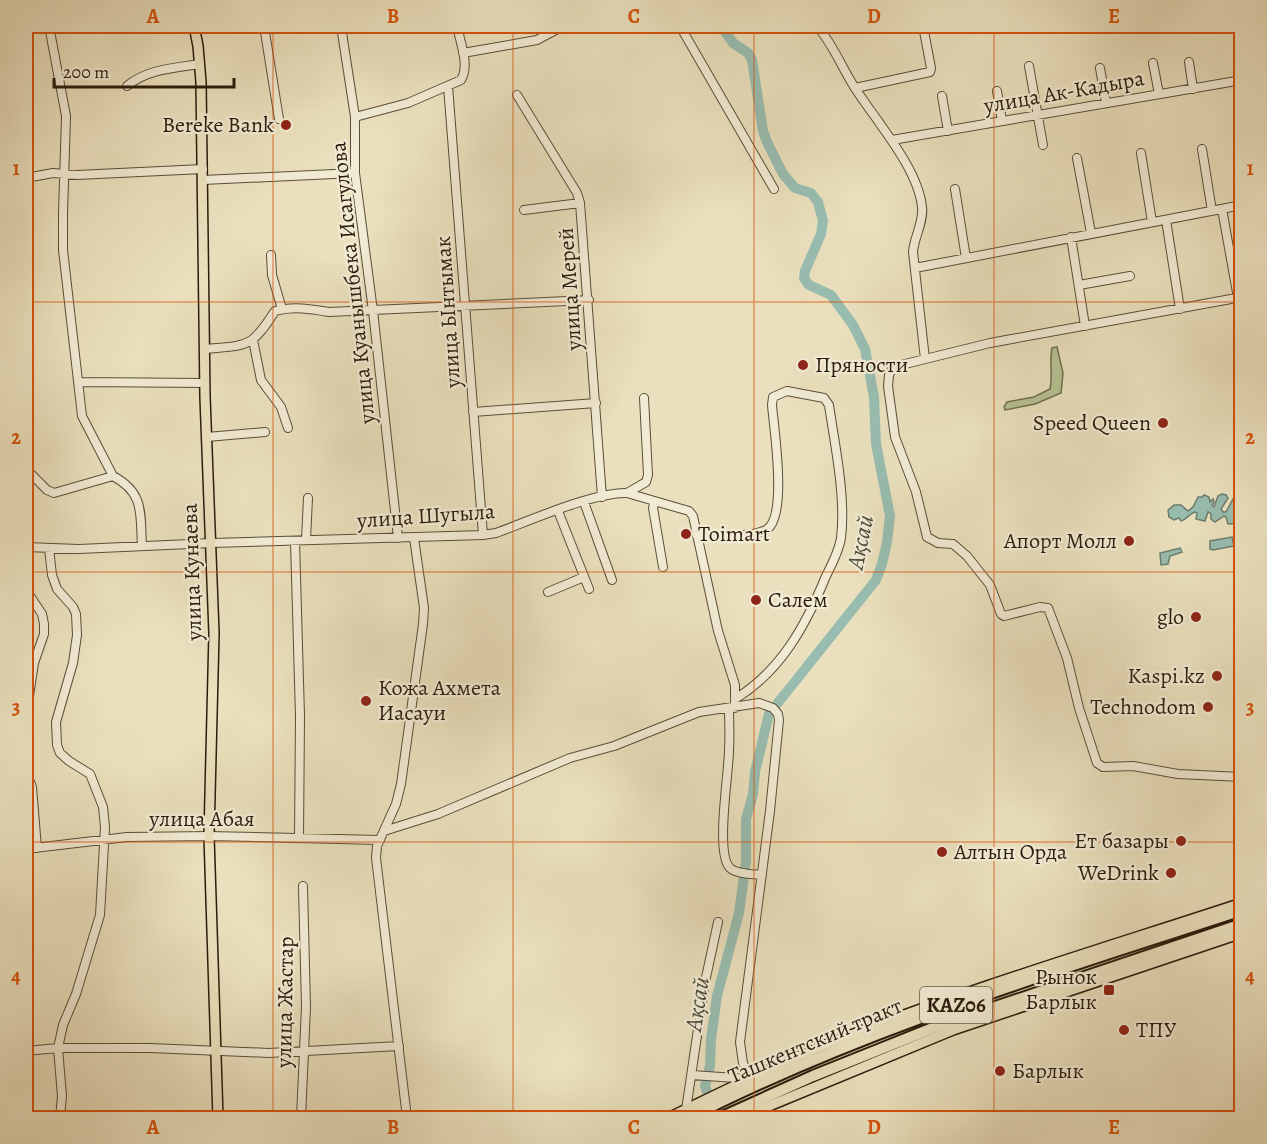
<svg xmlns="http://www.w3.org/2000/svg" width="1267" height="1144" font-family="Alegreya,serif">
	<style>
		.green { fill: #b5c292; stroke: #706f4f; stroke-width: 1.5 }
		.water { fill: #98bdb0; stroke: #6c7d6e; stroke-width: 1.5 }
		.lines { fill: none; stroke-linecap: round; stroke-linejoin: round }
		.river { stroke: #98bdb0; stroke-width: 10 }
		.minor-casing { stroke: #5b4d38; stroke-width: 10 }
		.major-casing { stroke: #2b1c0c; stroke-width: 12 }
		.highway-casing { stroke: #2b1c0c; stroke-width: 14 }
		.minor { stroke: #f1ebd4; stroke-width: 8 }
		.major { stroke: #eae0bd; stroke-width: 9 }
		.highway { stroke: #eae0bd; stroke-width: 10 }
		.grid { fill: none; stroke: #d5530c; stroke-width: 1.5; stroke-opacity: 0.55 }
		.poi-dot { fill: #8f2418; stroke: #f1ebd4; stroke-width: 2 }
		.labels { text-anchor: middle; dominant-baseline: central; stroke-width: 4.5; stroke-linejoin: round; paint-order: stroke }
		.shield { fill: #f1ebd4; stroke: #665a48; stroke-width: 1.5 }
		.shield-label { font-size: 21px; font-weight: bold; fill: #2b1c0c }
		.street-label { font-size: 22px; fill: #2b1c0c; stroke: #f1ebd4 }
		.poi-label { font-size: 22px; fill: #2b1c0c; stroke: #f1ebd4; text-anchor: end }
		.water-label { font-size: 24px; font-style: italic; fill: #4c4c3d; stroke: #f1ebd4 }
		.neatline { fill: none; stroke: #d5530c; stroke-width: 2 }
		.grid-label { font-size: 20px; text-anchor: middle; font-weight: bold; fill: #d5530c }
	</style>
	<rect width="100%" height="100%" fill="#eae0bd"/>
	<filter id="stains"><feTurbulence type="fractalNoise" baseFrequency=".00333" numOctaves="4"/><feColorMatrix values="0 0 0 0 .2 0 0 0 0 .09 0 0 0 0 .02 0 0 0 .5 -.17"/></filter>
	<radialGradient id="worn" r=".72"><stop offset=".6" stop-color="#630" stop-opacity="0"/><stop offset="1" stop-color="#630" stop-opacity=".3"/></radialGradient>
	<path class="green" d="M1057 347 1063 373 1061 393 1035 404 1005 410 1004 407 1007 402 1034 397 1050 389C1053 375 1049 362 1052 348Z"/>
	<path class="water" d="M1222 494 1226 495 1228 498 1221 509 1223 512H1226L1233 499H1241V523L1228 524 1226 517 1224 516 1215 522 1211 519V514L1208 512 1205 521 1196 519 1197 513 1195 512C1188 514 1187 520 1181 521L1179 518 1174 520 1169 517 1168 510 1174 505H1181L1188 511 1193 507 1198 497H1202L1204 495 1209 497 1210 502 1213 499 1214 502 1212 505 1214 507 1218 496Z
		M1232 537 1234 546 1213 550 1210 549V541Z
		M1180 548 1182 552 1170 556 1168 564 1161 565 1160 553Z"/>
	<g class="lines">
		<path class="river" d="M707 1092 705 1086 710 1066 711 1039 717 996 739 913 746 861V819L753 794 755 772 769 714 876 580 882 564 887 542 890 516 876 444 874 397 865 349 853 325 831 295 809 285 804 278 805 271 821 234 823 221 818 202 811 193 795 188 783 174 767 142 763 131 752 60 748 53 733 43 721 26"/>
		<defs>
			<path id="minor" d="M49 26 66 116 63 214V250L82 416 113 476
				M264 26 279 119
				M341 26 355 117V173L373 311 398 538
				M680 26 774 189
				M817 26C833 44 842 68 855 88 876 121 918 168 922 207 924 222 914 237 913 252L925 359
				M463 53 537 40 563 26
				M1189 62 1193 89
				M1153 63 1159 94
				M1029 66 1043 145
				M1100 68 1106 103
				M127 86C147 69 175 68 200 64
				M448 86 483 535
				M855 88 930 72 931 68 923 26
				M997 91 1002 121
				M517 95 577 193 580 203 602 497
				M942 96 948 131
				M355 117 408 103 461 80C470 65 460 42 457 26
				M892 140 1242 80
				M1202 149 1212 211
				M1141 153 1152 222
				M1077 158 1091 233
				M26 178 53 173 77 175 203 169
				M203 180 355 173
				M955 189 966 258
				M1222 209 1238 298
				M524 210 580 203
				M1166 220 1180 309
				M1071 237 1085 326
				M271 255 272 275 282 309
				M915 268 1242 205
				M1079 285 1130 276
				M1242 297 990 343 897 366 892 369 889 375 888 386 895 437 916 492 927 537 938 543 953 544 967 556 990 585 1001 614 1004 616 1040 607 1048 608 1067 658 1079 708 1097 763 1103 767 1133 766 1178 774 1242 777
				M253 340 261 380 281 407 288 428
				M205 349C247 345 251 349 275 311 293 306 311 309 329 312L589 300
				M80 382 205 383
				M473 412 596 403
				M207 437 265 432
				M26 469 47 490 54 493 113 476C145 493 140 514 142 546
				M627 493 646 482 648 475 644 398
				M655 501 653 508 663 567
				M584 502 612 580
				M558 511 589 589
				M697 536C716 535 750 538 766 530 788 518 774 429 772 405L773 397 787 391 824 398 829 405C835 446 846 497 841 538 839 551 832 564 826 576 806 625 781 671 735 699
				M306 540 308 498
				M295 541 300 716 299 838
				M26 547 79 549 212 543 483 535 496 533C529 521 594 492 627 493L689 511 693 516 718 631 735 685V708
				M49 548 52 575 57 589 73 607 76 614 77 635 73 663 56 722 57 745 60 753 69 761 90 774 103 807 105 827 100 915 76 994 63 1025 58 1048 62 1096 60 1118
				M26 590 42 614 44 624V634L34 663 26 716
				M548 592 584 577
				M729 708C729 722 730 736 729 750 729 772 715 854 730 868 736 874 753 874 762 875
				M26 772 32 787 37 848
				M384 831 438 814 570 758 614 746 699 712 759 703 773 708 778 714 779 720 770 811 740 1042 743 1063 750 1079 692 1075
				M26 849 127 837 209 836 380 840
				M26 1051 58 1048H150L269 1053 399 1046
				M686 1110 705 982 718 922
				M301 1118 306 1007 303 886
				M407 1118 376 858 377 846 396 804 401 784 423 624 424 608 414 538"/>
			<path id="major" d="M194 26 198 46 201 82 205 397 214 633 209 836 218 1118
				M668 1118C722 1092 777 1064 833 1042 967 989 1105 948 1242 903
				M740 1118 953 1030 1242 933"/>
			<path id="highway" d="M688 1118C864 1028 1054 972 1242 910
				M720 1118 813 1076 933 1028 1242 924"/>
		</defs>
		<use href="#minor" class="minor-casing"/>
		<use href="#major" class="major-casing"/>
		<use href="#highway" class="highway-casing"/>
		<use href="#minor" class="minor"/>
		<use href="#major" class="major"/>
		<use href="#highway" class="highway"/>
	</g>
	<path class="grid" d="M273 26V1118M513 26V1118M754 26V1118M994 26V1118M26 302H1242M26 572H1242M26 842H1242"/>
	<g class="poi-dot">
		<circle cx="286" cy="125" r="6"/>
		<circle cx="803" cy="365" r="6"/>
		<circle cx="1163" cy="423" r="6"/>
		<circle cx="686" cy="534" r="6"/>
		<circle cx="1129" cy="541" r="6"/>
		<circle cx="756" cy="600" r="6"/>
		<circle cx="1196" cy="617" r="6"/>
		<circle cx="1217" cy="676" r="6"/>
		<circle cx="366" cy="701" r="6"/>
		<circle cx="1208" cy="707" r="6"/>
		<circle cx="1181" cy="841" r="6"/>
		<circle cx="942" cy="852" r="6"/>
		<circle cx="1171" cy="873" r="6"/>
		<rect x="1103" y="984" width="12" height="12" rx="3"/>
		<circle cx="1124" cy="1030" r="6"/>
		<circle cx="1000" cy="1071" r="6"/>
	</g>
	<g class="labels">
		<rect class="shield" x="920" y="987" width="72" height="36" rx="4.5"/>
		<g class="shield-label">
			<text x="956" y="1005">KАZ06</text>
		</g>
		<g class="street-label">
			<text transform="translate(1064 92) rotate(-10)">улица Ак-Кадыра</text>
			<text transform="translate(353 283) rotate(-96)">улица Куанышбека Исагулова</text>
			<text transform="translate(570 289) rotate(-94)">улица Мерей</text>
			<text transform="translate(448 312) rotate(-94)">улица Ынтымак</text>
			<text transform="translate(426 516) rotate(-4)">улица Шугыла</text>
			<text transform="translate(192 572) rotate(-92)">улица Кунаева</text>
			<text x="202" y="819">улица Абая</text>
			<text transform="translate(285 1002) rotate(-89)">улица Жастар</text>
			<text transform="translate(815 1041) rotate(-23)">Ташкентский тракт</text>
		</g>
		<g class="poi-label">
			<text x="274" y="125">Bereke Bank</text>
			<text x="815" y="365" text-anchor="start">Пряности</text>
			<text x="1151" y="423">Speed Queen</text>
			<text x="698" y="534" text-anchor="start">Toimart</text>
			<text x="1117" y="541">Апорт Молл</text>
			<text x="768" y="600" text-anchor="start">Салем</text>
			<text x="1184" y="617">glo</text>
			<text x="1205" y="676">Kaspi.kz</text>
			<text x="378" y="688" text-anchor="start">Кожа Ахмета<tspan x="378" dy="25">Иасауи</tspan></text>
			<text x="1196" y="707">Technodom</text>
			<text x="1169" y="841">Ет базары</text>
			<text x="954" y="852" text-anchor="start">Алтын Орда</text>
			<text x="1159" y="873">WeDrink</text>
			<text x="1097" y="977">Рынок<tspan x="1097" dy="25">Барлык</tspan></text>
			<text x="1136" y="1030" text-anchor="start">ТПУ</text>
			<text x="1012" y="1071" text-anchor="start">Барлык</text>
		</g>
		<g class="water-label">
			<text transform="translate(860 542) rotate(-78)">Ақсай</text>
			<text transform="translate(697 1004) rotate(-81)">Ақсай</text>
		</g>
	</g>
	<rect width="1267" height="1144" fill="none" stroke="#eae0bd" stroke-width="66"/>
	<path d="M54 78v9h180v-9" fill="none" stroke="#2b1c0c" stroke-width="3"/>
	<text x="63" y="78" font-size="18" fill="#2b1c0c" stroke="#f1ebd4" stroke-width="4.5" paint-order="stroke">200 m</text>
	<rect x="33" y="33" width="1201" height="1078" class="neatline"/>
	<g class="grid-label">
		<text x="153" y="23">A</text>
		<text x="393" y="23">B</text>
		<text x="634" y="23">C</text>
		<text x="874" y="23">D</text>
		<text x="1114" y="23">E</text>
		<text x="16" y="175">1</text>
		<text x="1250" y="175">1</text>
		<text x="16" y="444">2</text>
		<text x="1250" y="444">2</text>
		<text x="16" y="714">3</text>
		<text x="1250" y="714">3</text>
		<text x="16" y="983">4</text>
		<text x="1250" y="983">4</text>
		<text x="153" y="1134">A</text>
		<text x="393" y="1134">B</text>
		<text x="634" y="1134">C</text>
		<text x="874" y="1134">D</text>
		<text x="1114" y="1134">E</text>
	</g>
	<rect width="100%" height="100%" filter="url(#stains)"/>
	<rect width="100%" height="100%" fill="url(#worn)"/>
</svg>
